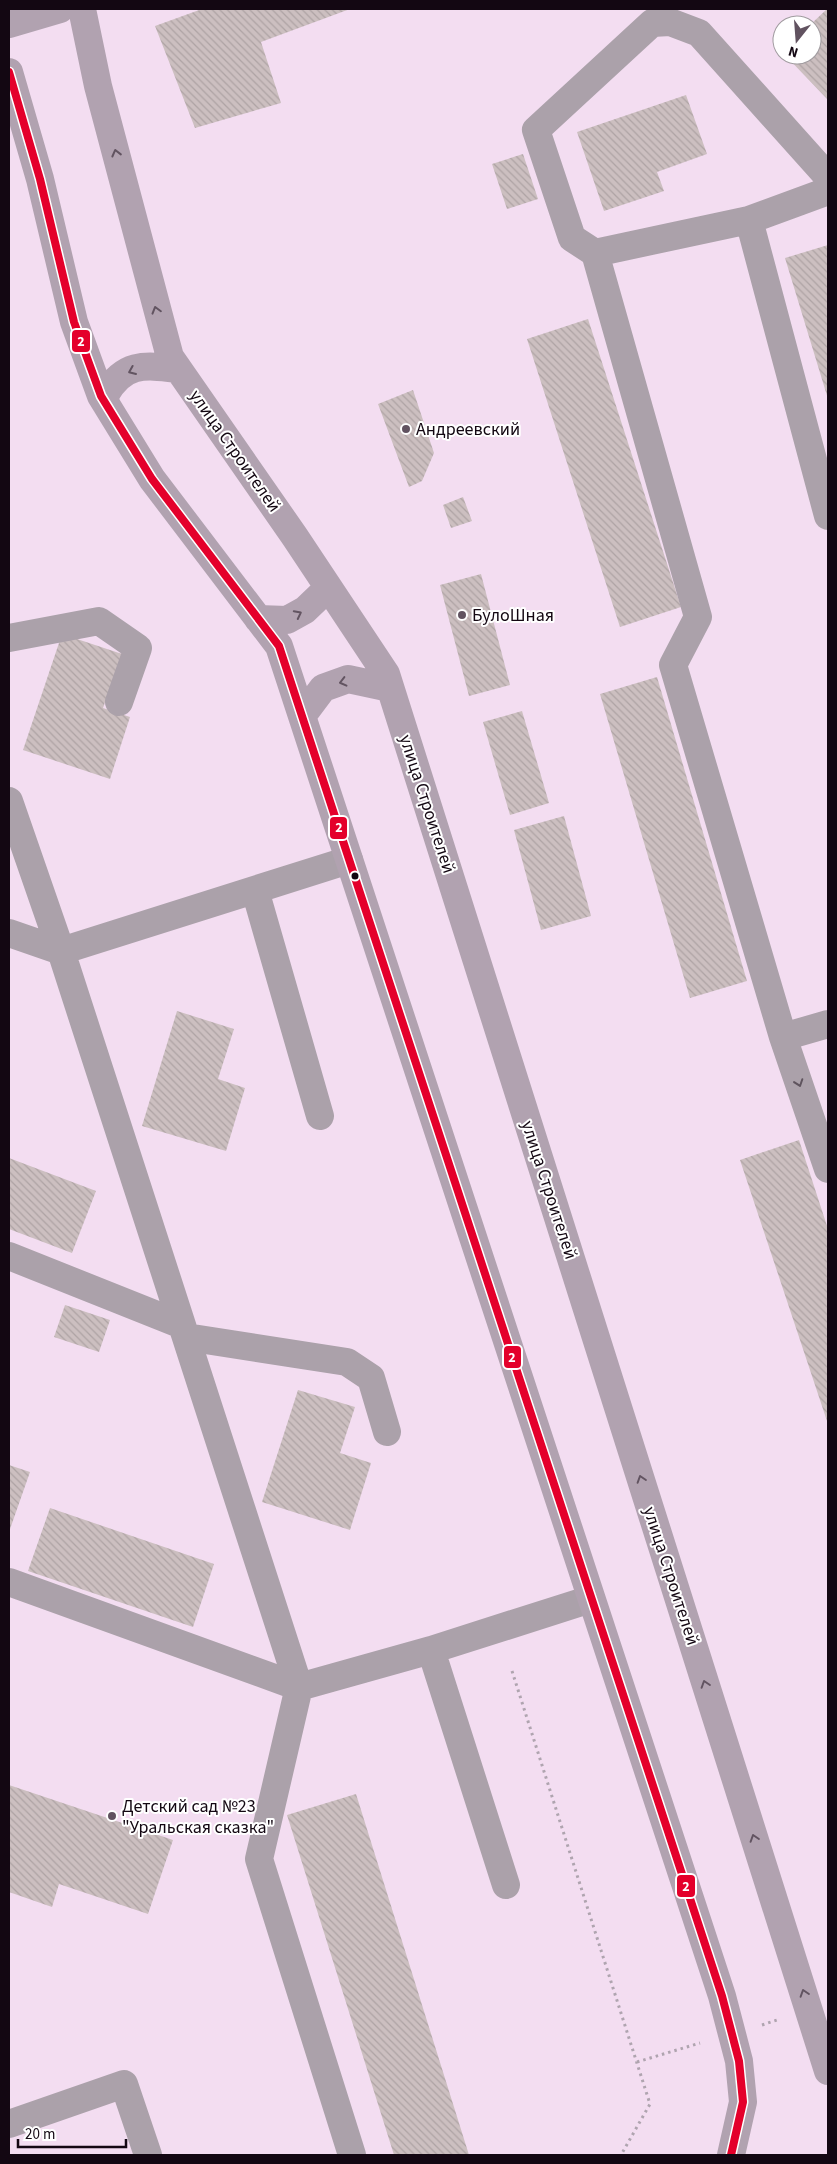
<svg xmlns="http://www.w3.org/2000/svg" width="837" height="2164" font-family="'Source Sans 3',sans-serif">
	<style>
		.building { fill: url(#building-back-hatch) }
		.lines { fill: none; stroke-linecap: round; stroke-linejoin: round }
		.path { stroke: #afa4af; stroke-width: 3; stroke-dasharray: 2.5 4; stroke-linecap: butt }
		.minor { stroke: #aba1aa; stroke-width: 28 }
		.major { stroke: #b1a2b0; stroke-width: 28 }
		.bus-1-casing { stroke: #fff; stroke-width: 11 }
		.bus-1 { stroke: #e4002b; stroke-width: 8 }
		.oneway { stroke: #625461 }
		.oneway2 { stroke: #5f545e }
		.poi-dot { fill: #615260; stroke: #fff; stroke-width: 2 }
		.bus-dot { fill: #130712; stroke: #fff; stroke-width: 2 }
		.labels { text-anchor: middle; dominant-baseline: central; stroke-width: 4; stroke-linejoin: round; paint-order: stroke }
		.poi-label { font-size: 18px; fill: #130712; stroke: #fff; text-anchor: start }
		.street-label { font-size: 18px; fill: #130712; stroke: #fff }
		.line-badge { stroke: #fff; stroke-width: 2 }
		.badge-label { font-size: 14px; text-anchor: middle; font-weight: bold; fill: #fff }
	</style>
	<defs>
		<pattern id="building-back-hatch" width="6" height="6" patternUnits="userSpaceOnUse" patternTransform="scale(1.25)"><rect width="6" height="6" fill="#ccbfc0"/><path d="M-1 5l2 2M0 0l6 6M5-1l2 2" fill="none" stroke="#aea3a4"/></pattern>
	</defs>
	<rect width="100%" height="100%" fill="#f3ddf1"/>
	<path class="building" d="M202 9H350L261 42 281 103 195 128 155 26Z
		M827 9H828V100L785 55H812V25H810Z
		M686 95 707 154 657 172 664 191 604 211 577 132Z
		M523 154 538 199 507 209 492 164Z
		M828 245V399L785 258Z
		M588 319 681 607 620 627 527 339Z
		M413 390 434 453 422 481 409 487 378 404Z
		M463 497 472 521 451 528 443 505Z
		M481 574 510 685 469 696 440 585Z
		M62 634 122 654 103 708 130 717 110 779 23 750Z
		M657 677 747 981 690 998 600 694Z
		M522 711 549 803 510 815 483 722Z
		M564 816 591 916 541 930 514 830Z
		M177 1011 234 1029 218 1079 245 1088 226 1151 142 1126Z
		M799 1140 828 1229V1424L740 1160Z
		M9 1158 96 1191 72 1253 9 1229Z
		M65 1305 110 1320 99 1352 54 1337Z
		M298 1390 355 1407 340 1453 371 1463 350 1530 262 1502Z
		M9 1465 30 1472 9 1532Z
		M50 1508 214 1564 193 1627 28 1571Z
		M9 1785 173 1840 148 1914 59 1884 52 1907 9 1892Z
		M356 1794 469 2155H394L287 1815Z"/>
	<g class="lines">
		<path class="path" d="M512 1671 650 2104 621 2155
			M762 2025 777 2020
			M637 2062 700 2043"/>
		<path class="minor" d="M828 191 749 220 828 516
			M749 220 595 253 698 617 673 665 783 1037 828 1169
			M595 253 572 238 536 130 652 23 670 22 699 33 828 177
			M9 638 99 621 138 648 119 702
			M9 801 61 951 299 1687 259 1859 352 2155
			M255 890 320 1116
			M9 933 61 951 349 860
			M783 1037 828 1024
			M9 1256 182 1325
			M186 1337 347 1362 371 1378 387 1432
			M9 1582 299 1687 431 1650 591 1599
			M431 1650 506 1885
			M9 2124 124 2084 148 2155"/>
		<path class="major" d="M82 9 98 86 170 357 295 537 386 674 828 2071
			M9 24 60 9
			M9 72 40 179 74 322 101 396 152 479 279 646 722 1996 739 2061 743 2102 731 2155
			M106 404 105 395C124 362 144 365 178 369
			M258 619 287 620 305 610 328 588
			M302 716 323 688 348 679 390 688"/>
		<defs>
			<path id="bus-1" d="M9 72 40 179 74 322 101 396 152 479 279 646 722 1996 739 2061 743 2102 731 2155"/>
		</defs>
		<use href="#bus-1" class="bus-1-casing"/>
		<use href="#bus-1" class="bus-1"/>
	</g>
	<defs><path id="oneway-chevron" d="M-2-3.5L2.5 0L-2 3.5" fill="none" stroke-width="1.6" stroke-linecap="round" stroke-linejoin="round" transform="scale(1.25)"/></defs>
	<g class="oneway">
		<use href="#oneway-chevron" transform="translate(116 153) rotate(-104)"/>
		<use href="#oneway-chevron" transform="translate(156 310) rotate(-106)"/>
		<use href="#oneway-chevron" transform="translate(132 371) rotate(157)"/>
		<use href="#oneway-chevron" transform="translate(298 614) rotate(-27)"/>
		<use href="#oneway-chevron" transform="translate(343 682) rotate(166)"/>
		<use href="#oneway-chevron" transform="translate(641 1479) rotate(-108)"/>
		<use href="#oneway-chevron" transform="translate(705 1684) rotate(-108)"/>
		<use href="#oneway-chevron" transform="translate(754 1838) rotate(-108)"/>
		<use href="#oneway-chevron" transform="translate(804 1993) rotate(-108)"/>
	</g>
	<use class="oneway2" href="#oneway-chevron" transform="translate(799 1083) rotate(71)"/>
	<g class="poi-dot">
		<circle cx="406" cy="429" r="5"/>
		<circle cx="462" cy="615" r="5"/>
		<circle cx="112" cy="1816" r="5"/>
	</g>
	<circle class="bus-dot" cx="355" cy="876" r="4.5"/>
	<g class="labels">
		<g class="poi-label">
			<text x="416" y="429">Андреевский</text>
			<text x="472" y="615">БулоШная</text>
			<text x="122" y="1806">Детский сад №23<tspan x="122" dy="21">"Уральская сказка"</tspan></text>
		</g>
		<g class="street-label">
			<text transform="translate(235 451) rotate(55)">улица Строителей</text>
			<text transform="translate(427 804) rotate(72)">улица Строителей</text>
			<text transform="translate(549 1190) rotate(72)">улица Строителей</text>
			<text transform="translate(671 1576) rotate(72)">улица Строителей</text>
		</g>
	</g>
	<g class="line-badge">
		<rect x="71" y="329" width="20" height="24" rx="5" fill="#e4002b"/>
		<rect x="329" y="816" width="19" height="24" rx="5" fill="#e4002b"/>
		<rect x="503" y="1345" width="19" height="24" rx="5" fill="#e4002b"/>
		<rect x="676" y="1874" width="20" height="24" rx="5" fill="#e4002b"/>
	</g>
	<g class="badge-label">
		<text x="81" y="346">2</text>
		<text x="339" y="832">2</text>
		<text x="512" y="1362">2</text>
		<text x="686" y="1891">2</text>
	</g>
	<rect width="837" height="2164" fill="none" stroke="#130712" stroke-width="20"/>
	<g transform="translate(797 40) rotate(197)"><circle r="24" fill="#ffffff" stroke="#a19ca0"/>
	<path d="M0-4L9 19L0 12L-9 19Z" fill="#615260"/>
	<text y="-8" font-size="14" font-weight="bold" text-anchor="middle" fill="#130712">N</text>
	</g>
	<path d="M18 2139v8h108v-8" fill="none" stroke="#130712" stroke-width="2.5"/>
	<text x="25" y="2139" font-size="15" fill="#130712" stroke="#ffffff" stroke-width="4" paint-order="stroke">20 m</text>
</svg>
